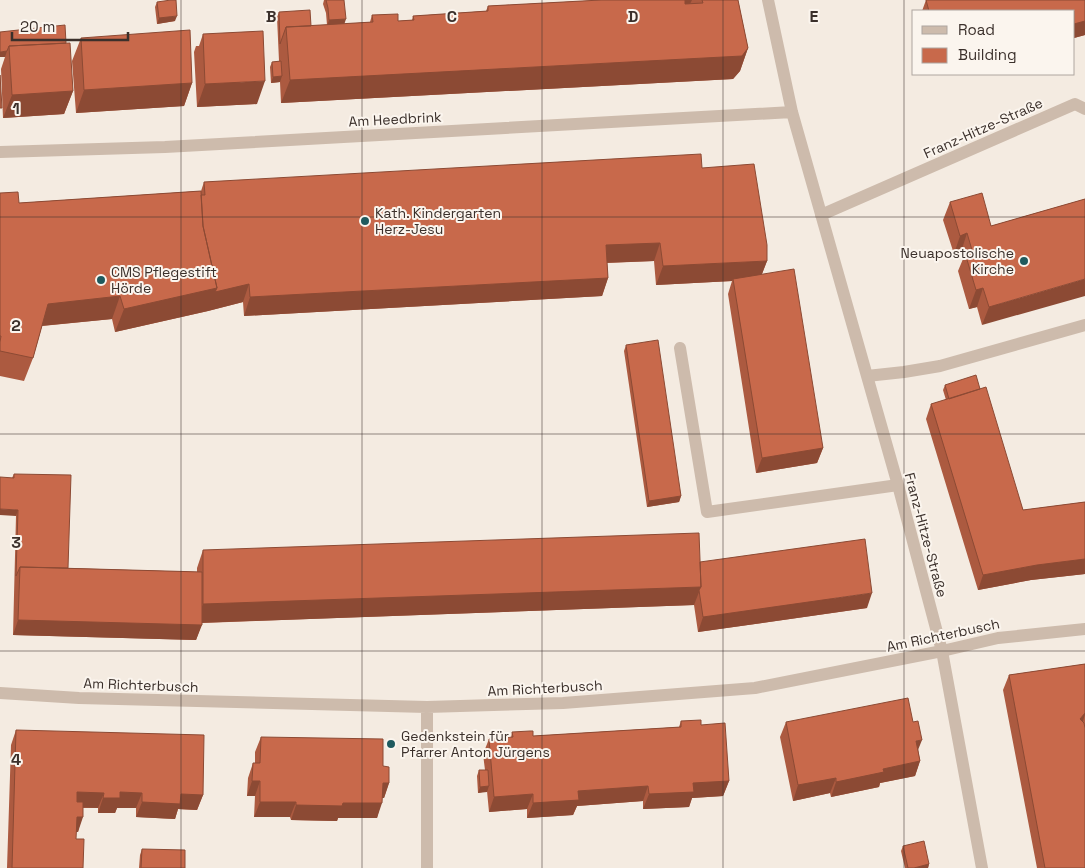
<svg xmlns="http://www.w3.org/2000/svg" width="1085" height="868" font-family="'Space Grotesk',sans-serif">
	<style>
		.lines { fill: none; stroke-linecap: round; stroke-linejoin: round }
		.minor { stroke: #cdbbac; stroke-width: 12 }
		.wall { fill: #ac5a40 }
		.shaded-wall { fill: #8c4a34 }
		.building { fill: #c8694b; stroke: #8c4a34 }
		.grid { fill: none; stroke: #3b302b; stroke-width: 1; stroke-opacity: 0.55 }
		.poi-dot { fill: #1f5a5e; stroke: #fbf5ee; stroke-width: 2 }
		.labels { text-anchor: middle; dominant-baseline: central; stroke-width: 4; stroke-linejoin: round; paint-order: stroke }
		.street-label { font-size: 14px; fill: #3b302b; stroke: #fbf5ee }
		.poi-label { font-size: 14px; fill: #3b302b; stroke: #fbf5ee; text-anchor: start }
		.grid-label { font-size: 16px; text-anchor: middle; font-weight: bold; fill: #3b302b; stroke: #fbf5ee; stroke-width: 4; stroke-linejoin: round; paint-order: stroke }
	</style>
	<rect width="100%" height="100%" fill="#f4ebe1"/>
	<g class="lines">
		<path class="minor" d="M768 0 792 112 898 485 942 651 982 868
			M0 152 165 147 792 112
			M821 215 1075 104 1085 109
			M680 348 707 512 898 485
			M867 376 904 372 940 366 1085 325
			M0 693 79 698 427 707 563 703 755 688 942 651 998 638 1085 629
			M427 868V707"/>
	</g>
	<path class="wall" d="M324 0H344V24L370 22 372 15 398 21 412 20 413 16 486 11 488 6 601 0H738L748 48 740 71 733 79 281 103 280 82 271 83 270 67 272 62 279 61 277 17 279 12 311 26 327 25 326 13 323 4Z
		M926 0H1085V35L1074 38V11H922Z
		M157 2 175 21 157 24 155 7Z
		M0 32 66 43 73 91 64 114 3 118 1 69 5 57Z
		M203 34 257 104 197 107 194 52 196 46H199Z
		M81 38 192 83 184 106 76 113 72 61Z
		M702 168 767 261 762 274 823 448 817 463 756 473 728 294 732 281 656 285 654 261 607 263 608 278 602 296 244 316 243 302 208 311 115 332 112 319 42 326 33 358 24 381 0 376V193L19 203 201 191 204 182Z
		M1085 199 982 325 977 307 969 309 958 271 963 259 961 252 954 254 943 220 950 202 991 226Z
		M626 345 681 496 679 502 647 507 624 351Z
		M945 385 980 389 1023 510 1085 502V574L1031 580 978 590 926 419 931 404 946 400 943 390Z
		M14 474 68 568 197 572V568L203 550 700 562 867 608 698 632 694 605 202 623 196 640 13 635 16 516 12 478Z
		M1085 664V868H1037L1003 690 1009 675Z
		M681 721 701 725 729 781 723 796 692 798 689 807 643 809V801L577 806 573 815 527 818V809L489 812 487 791 478 793 477 776 479 770H485L483 754 489 739 511 738 512 732 533 736 679 727Z
		M786 722 918 749 920 761 915 776 880 783 879 787 831 797 830 793 793 801 780 737Z
		M16 730 203 795 197 810 178 809 175 819 136 817V808H117L115 813H98V808H83L78 832H76V839L83 868H7L11 745Z
		M261 737 383 766 389 783 384 798H382L377 818H338L337 821 291 820 290 817H254L255 796H247L248 778 253 763H255V752Z
		M903 846 929 864 928 868H905L901 851Z
		M142 849 185 868H139L140 855Z"/>
	<path class="shaded-wall" d="M684 0H692L690 4 682 6Z
		M177 16 175 21 157 24 159 18Z
		M346 19 344 25 327 26 329 20Z
		M1085 21V35L1074 38V24Z
		M748 48 740 71 733 79 281 103 290 80Z
		M7 51 5 57H0V52Z
		M282 76 280 82 271 83 273 77Z
		M265 81 257 104 197 107 205 84Z
		M192 83 184 106 76 113 84 90Z
		M73 91 64 114 3 118 12 95Z
		M967 233 961 252 954 254 960 236Z
		M660 243 654 261 599 263 606 245Z
		M767 261 760 279H733L732 281 656 285 663 266Z
		M608 278 602 296 244 316 250 297Z
		M1085 279V296L982 325 989 307Z
		M249 284 243 302 208 311 115 332 124 309 217 288Z
		M983 288 977 307 969 309 976 290Z
		M120 296 112 319 40 326 48 304Z
		M823 448 817 463 756 473 762 458Z
		M681 496 679 502 647 507 649 501Z
		M0 509 18 510 16 516 0 515Z
		M1085 559V574L1031 580 978 590 983 575 1037 565Z
		M701 587 694 605 196 623 203 604Z
		M872 593 867 608 698 632 703 617Z
		M18 620 202 625 196 640 13 635Z
		M1085 713V715L1081 726 1080 719Z
		M922 740 916 755V741Z
		M920 761 915 776 880 783 879 787 831 797 836 782 883 769Z
		M836 778 830 793 793 801 798 785Z
		M252 781H260L255 796H247Z
		M729 781 723 796 692 798 689 807 643 809 649 794 693 783Z
		M383 783H389L384 798H377Z
		M489 786 487 792 478 793 480 787Z
		M648 786 643 801 577 806 573 815 527 818 533 803 578 791Z
		M77 792 104 793 98 808 72 807Z
		M120 792 142 793 136 808H117L115 813H98L103 798Z
		M181 794 203 795 197 810 178 809 175 819 136 817 142 802Z
		M533 794 527 809 489 812 494 797Z
		M260 802H296L290 817H254Z
		M343 803H382L377 818H338L337 821 291 820 296 805Z
		M77 817H83L78 832H71Z
		M929 864 928 868H914Z"/>
	<path class="building" d="M171 0H176L177 16 159 18 157 2Z
		M326 0H344L346 19 329 20 328 8Z
		M601 0H685V4L703 3 702 0H738L748 48 742 56 290 80 286 27 373 22 372 15 398 14V21L414 20 413 16 488 11V6Z
		M926 0H1085V21L1074 24V11H929Z
		M310 10 311 26 286 27 280 44 279 12Z
		M65 25 66 43 9 46 7 51 0 52V32Z
		M190 30 192 83 84 90 81 38Z
		M263 31 265 81 205 84 203 34Z
		M70 43 73 91 12 95 9 46Z
		M281 61 282 76 273 77 272 62Z
		M0 75 2 108H0Z
		M701 154 702 168 754 164 767 245V261L663 266 660 243 606 245 608 278 250 297 249 284 215 292 217 288 203 226 201 195H205L204 182Z
		M201 191 203 226 217 288 124 309 120 296 48 304 33 358 0 351V342L1 336H0V193L18 192 19 203Z
		M982 193 991 226 1085 199V279L989 307 983 288 976 290 965 253 972 250 967 233 960 236 950 202Z
		M794 269 823 448 762 458 733 279Z
		M658 340 681 496 649 501 626 345Z
		M976 375 980 389 949 399 945 385Z
		M986 387 1023 510 1085 502V559L1037 565 983 575 931 404Z
		M14 474 71 475 68 568 20 567 16 576 18 510 0 509V477L14 478Z
		M699 533 701 587 203 604V550Z
		M865 539 872 593 703 617 699 590 701 587 700 562Z
		M20 567 202 572V625L18 620Z
		M1085 664V713L1080 719 1084 723 1085 728V868H1045L1009 675Z
		M908 698 913 722 918 721 922 740 916 741 920 761 883 769 884 772 836 782V778L798 785 786 722Z
		M701 720V725L725 723 729 781 693 783 694 792 649 794 648 786 578 791 579 800 533 803V794L494 797 489 739 513 737 512 732 530 731H533V736L681 727V721Z
		M16 730 204 735 203 795 181 794 180 804 142 802V793L120 792V798H103L104 793 77 792V802H83V817H77L76 839H84L83 868H12Z
		M261 737 383 739V766L389 767V783H383L382 803H343L342 806 296 805V802H260V781H252L253 763H260Z
		M479 770H488L489 786 480 787Z
		M924 841 929 864 914 868H908L903 846Z
		M142 849 185 850V868H141Z"/>
	<path class="grid" d="M181 0V868M362 0V868M542 0V868M723 0V868M904 0V868M0 217H1085M0 434H1085M0 651H1085"/>
	<g class="poi-dot">
		<circle cx="365" cy="221" r="5"/>
		<circle cx="1024" cy="261" r="5"/>
		<circle cx="101" cy="280" r="5"/>
		<circle cx="391" cy="744" r="5"/>
	</g>
	<g class="labels">
		<g class="street-label">
			<text transform="translate(395 119) rotate(-3)">Am Heedbrink</text>
			<text transform="translate(983 128) rotate(-24)">Franz-Hitze-Straße</text>
			<text transform="translate(926 535) rotate(75)">Franz-Hitze-Straße</text>
			<text transform="translate(943 635) rotate(-12)">Am Richterbusch</text>
			<text transform="translate(141 685) rotate(2)">Am Richterbusch</text>
			<text transform="translate(545 688) rotate(-3)">Am Richterbusch</text>
		</g>
		<g class="poi-label">
			<text x="375" y="213">Kath. Kindergarten<tspan x="375" dy="16">Herz-Jesu</tspan></text>
			<text x="1014" y="253" text-anchor="end">Neuapostolische<tspan x="1014" dy="16">Kirche</tspan></text>
			<text x="111" y="272">CMS Pflegestift<tspan x="111" dy="16">Hörde</tspan></text>
			<text x="401" y="736">Gedenkstein für<tspan x="401" dy="16">Pfarrer Anton Jürgens</tspan></text>
		</g>
	</g>
	<g class="grid-label">
		<text x="271" y="22">B</text>
		<text x="452" y="22">C</text>
		<text x="633" y="22">D</text>
		<text x="814" y="22">E</text>
		<text x="16" y="114">1</text>
		<text x="16" y="331">2</text>
		<text x="16" y="548">3</text>
		<text x="16" y="765">4</text>
	</g>
	<rect x="912" y="10" width="162" height="65" fill="#fbf5ee" stroke="#aea6a0"/>
	<rect x="922" y="26" width="25" height="8" fill="#cdbbac" stroke="#aea6a0"/>
	<text x="958" y="35" font-size="15" fill="#3b302b">Road</text>
	<rect x="922" y="48" width="25" height="15" fill="#c8694b" stroke="#aea6a0"/>
	<text x="958" y="60" font-size="15" fill="#3b302b">Building</text>
	<path d="M12 32v8h116v-8" fill="none" stroke="#3b302b" stroke-width="2.5"/>
	<text x="20" y="32" font-size="15" fill="#3b302b" stroke="#fbf5ee" stroke-width="4" paint-order="stroke">20 m</text>
</svg>
